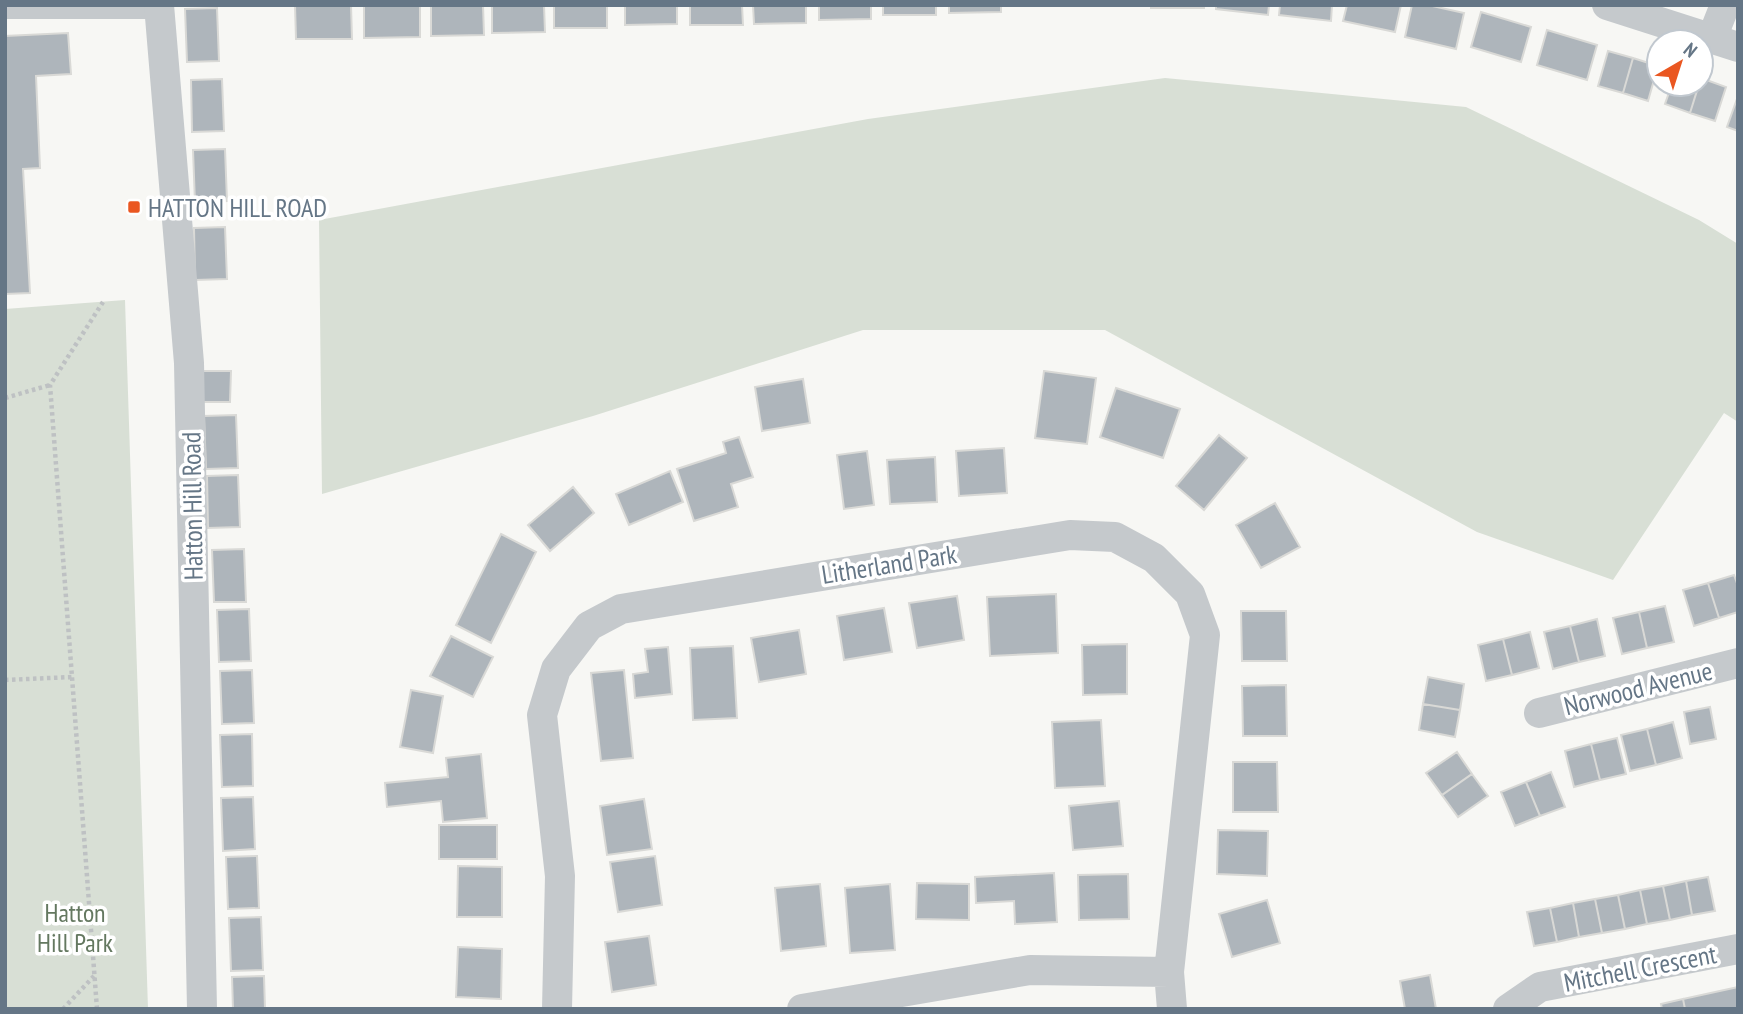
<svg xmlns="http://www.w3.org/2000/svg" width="1743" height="1014" font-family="'PT Sans Narrow',sans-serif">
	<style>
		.green { fill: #d8dfd5 }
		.building { fill: #aeb5bb; stroke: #d9d9d6; stroke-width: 2 }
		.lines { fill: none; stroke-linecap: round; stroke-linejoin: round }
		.path { stroke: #bec1c3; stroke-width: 4.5; stroke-dasharray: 3.5 3.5; stroke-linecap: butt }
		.lane { stroke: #c5c9cc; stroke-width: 14 }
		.street { stroke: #c5c9cc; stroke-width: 30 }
		.poi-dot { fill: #ea5721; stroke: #fff; stroke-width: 2.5 }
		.labels { text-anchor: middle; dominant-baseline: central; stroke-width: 7; stroke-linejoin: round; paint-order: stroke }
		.poi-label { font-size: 26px; fill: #657686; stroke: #fff; text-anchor: start }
		.street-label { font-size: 26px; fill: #657686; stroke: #fff }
		.park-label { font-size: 26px; fill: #647860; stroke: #fff }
	</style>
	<rect width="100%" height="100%" fill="#f7f7f4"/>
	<path class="green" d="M1165 78 1466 107 1699 220 1738 244V422L1724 413 1613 580 1477 532 1105 330H863L593 416 322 494 319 220 868 119Z
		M125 300 148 1009H5V309Z"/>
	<path class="building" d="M295 5H351L352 39H296Z
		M364 5H420V37L364 38Z
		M431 5H483L484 35 431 36Z
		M492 5H544L545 32 492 33Z
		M554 5H607V28H554Z
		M625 5H677V24L625 25Z
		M690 5H742L743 25H690Z
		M753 5H806V23L754 24Z
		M819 5H871V19L819 20Z
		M883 5H936V15H883Z
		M949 5H1001V12L949 13Z
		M1151 5H1204V8H1151Z
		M1216 5H1269L1268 15 1216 9Z
		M1280 5H1332L1331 21 1279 15Z
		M1347 5H1401L1395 32 1343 21Z
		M1412 5H1428L1464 13 1456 49 1405 37Z
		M217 8 219 61 187 62 185 9Z
		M1481 12 1531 27 1521 62 1471 47Z
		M1547 30 1597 45 1587 80 1537 65Z
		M68 33 71 74 36 76 40 168 23 169 30 293 5 294V36Z
		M1608 51 1633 58 1623 93 1598 86Z
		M1633 58 1658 66 1648 101 1623 93Z
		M1701 78 1726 87 1715 121 1690 113Z
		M222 79 224 131 192 132 191 80Z
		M1672 84H1699L1690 113 1665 104Z
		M1738 96V131L1727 127Z
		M225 149 227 201 195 203 193 150Z
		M225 227 227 279 195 280 194 228Z
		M202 371H231L230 402H202Z
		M1044 371 1096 378 1087 444 1035 438Z
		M803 379 810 423 762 431 755 387Z
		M1116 388 1180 409 1163 458 1100 437Z
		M236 415 238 468 206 469 204 416Z
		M1219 435 1247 458 1204 510 1176 486Z
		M739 437 753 477 731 484 738 507 694 521 677 469 726 453 723 442Z
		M1004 448 1007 493 959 496 956 451Z
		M867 451 874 505 844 509 837 455Z
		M935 457 937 502 890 504 887 460Z
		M670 471 683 502 629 525 616 494Z
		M238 475 240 527 208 528 207 476Z
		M573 487 594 513 550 551 528 525Z
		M1275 503 1300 547 1261 568 1236 525Z
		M501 534 536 552 491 643 456 625Z
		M244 549 246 602H214L212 550Z
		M1734 575 1738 586V612L1719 618 1708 583Z
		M1708 583 1719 618 1694 626 1683 590Z
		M1056 594 1058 653 990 656 987 597Z
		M957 596 964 640 917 648 909 603Z
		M1665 606 1674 642 1647 648 1639 612Z
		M884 608 892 652 844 660 837 616Z
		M249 609 251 661 219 662 217 610Z
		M1241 611H1286L1287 661H1242Z
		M1639 612 1647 648 1622 654 1613 618Z
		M1597 619 1605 656 1579 662 1570 626Z
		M1570 626 1579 662 1553 669 1544 632Z
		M799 630 806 674 759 682 751 638Z
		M1530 632 1539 668 1512 675 1503 639Z
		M451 636 493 657 473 697 430 676Z
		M1503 639 1512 675 1486 681 1478 645Z
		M1127 644V694L1083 695 1082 645Z
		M733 646 737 718 693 720 690 648Z
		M668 647 672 694 635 698 633 674 648 672 645 649Z
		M252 670 254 723 222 724 220 671Z
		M624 670 633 758 601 761 591 673Z
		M1428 677 1464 684 1460 710 1423 704Z
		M1286 685 1287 736H1243L1242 686Z
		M411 690 443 696 433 753 400 747Z
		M1423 704 1460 710 1455 737 1419 730Z
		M1710 707 1716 739 1690 744 1684 712Z
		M1101 720 1105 786 1055 788 1052 722Z
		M1673 722 1682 758 1656 765 1647 729Z
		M1647 729 1656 765 1630 771 1621 735Z
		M252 734 253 786 222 787 220 735Z
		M1617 738 1626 774 1600 780 1591 744Z
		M1591 744 1600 780 1574 787 1565 751Z
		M1457 752 1472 774 1442 795 1426 773Z
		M481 754 487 818 443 822 441 801 387 807 385 783 448 777 446 758Z
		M1233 762H1277L1278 812H1233Z
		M1551 772 1565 807 1540 816 1526 782Z
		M1472 774 1488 796 1458 817 1442 795Z
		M1526 782 1540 816 1515 826 1501 792Z
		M253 797 255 849 223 851 221 798Z
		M644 799 652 849 607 855 600 806Z
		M1119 801 1123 846 1073 850 1069 806Z
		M439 825H497V859H439Z
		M1218 830 1268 831 1267 876 1217 874Z
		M257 856 259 908 228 909 226 857Z
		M655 856 662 905 618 912 610 862Z
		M458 866 502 867V917H457Z
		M1054 873 1057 922 1015 924 1014 901 976 903 975 877Z
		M1128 874 1129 919 1079 920 1078 875Z
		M1708 877 1715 911 1692 915 1686 881Z
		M1686 881 1692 915 1670 920 1663 886Z
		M917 883 969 884V920L916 919Z
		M820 884 826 946 781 951 775 888Z
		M890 884 895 950 850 953 845 888Z
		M1663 886 1670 920 1647 924 1640 890Z
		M1640 890 1647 924 1625 929 1618 895Z
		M1618 895 1625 929 1602 933 1595 899Z
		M1595 899 1602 933 1579 937 1573 903Z
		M1267 900 1280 943 1232 957 1219 914Z
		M1573 903 1579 937 1557 942 1550 908Z
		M1550 908 1557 942 1534 946 1527 912Z
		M261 917 263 970 231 971 229 918Z
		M649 936 656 985 612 992 605 942Z
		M458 947 502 949 501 999 456 997Z
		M1430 975 1436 1009H1405L1400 981Z
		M264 976 265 1009H233L232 977Z
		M1738 987V1009H1685L1683 999Z
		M1683 999 1685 1009H1662L1661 1004Z"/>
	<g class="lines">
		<path class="path" d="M5 398 50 385
			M5 680 72 677
			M63 1009 94 976
			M97 1009 50 385 103 302"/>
		<path class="lane" d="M5 12H160"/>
		<path class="street" d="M159 5 189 363 202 1009
			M1607 5 1738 47
			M1712 38 1725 5
			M1539 713 1738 663
			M557 1009 560 876 542 715 556 669 589 626 621 609 1070 535 1115 537 1154 558 1190 594 1205 635 1169 972 1172 1009
			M802 1009 1030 970 1169 972
			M1508 1009 1540 987 1738 949"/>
	</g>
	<rect class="poi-dot" x="127" y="200" width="14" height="14" rx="3.5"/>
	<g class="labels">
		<g class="poi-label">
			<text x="148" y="207">HATTON HILL ROAD</text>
		</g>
		<g class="street-label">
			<text transform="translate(192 506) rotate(-91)">Hatton Hill Road</text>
			<text transform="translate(889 564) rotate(-9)">Litherland Park</text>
			<text transform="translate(1638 688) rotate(-14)">Norwood Avenue</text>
			<text transform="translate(1640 968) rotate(-11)">Mitchell Crescent</text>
		</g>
		<g class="park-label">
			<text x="75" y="912">Hatton<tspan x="75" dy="30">Hill Park</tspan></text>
		</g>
	</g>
	<rect width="1743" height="1014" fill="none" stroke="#657686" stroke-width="14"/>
	<g transform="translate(1680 63) rotate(39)"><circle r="33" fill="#ffffff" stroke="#c1c8cf" stroke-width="2"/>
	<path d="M0-5L12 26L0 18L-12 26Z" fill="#ea5721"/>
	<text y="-10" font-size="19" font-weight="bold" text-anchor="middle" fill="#657686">N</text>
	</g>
</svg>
